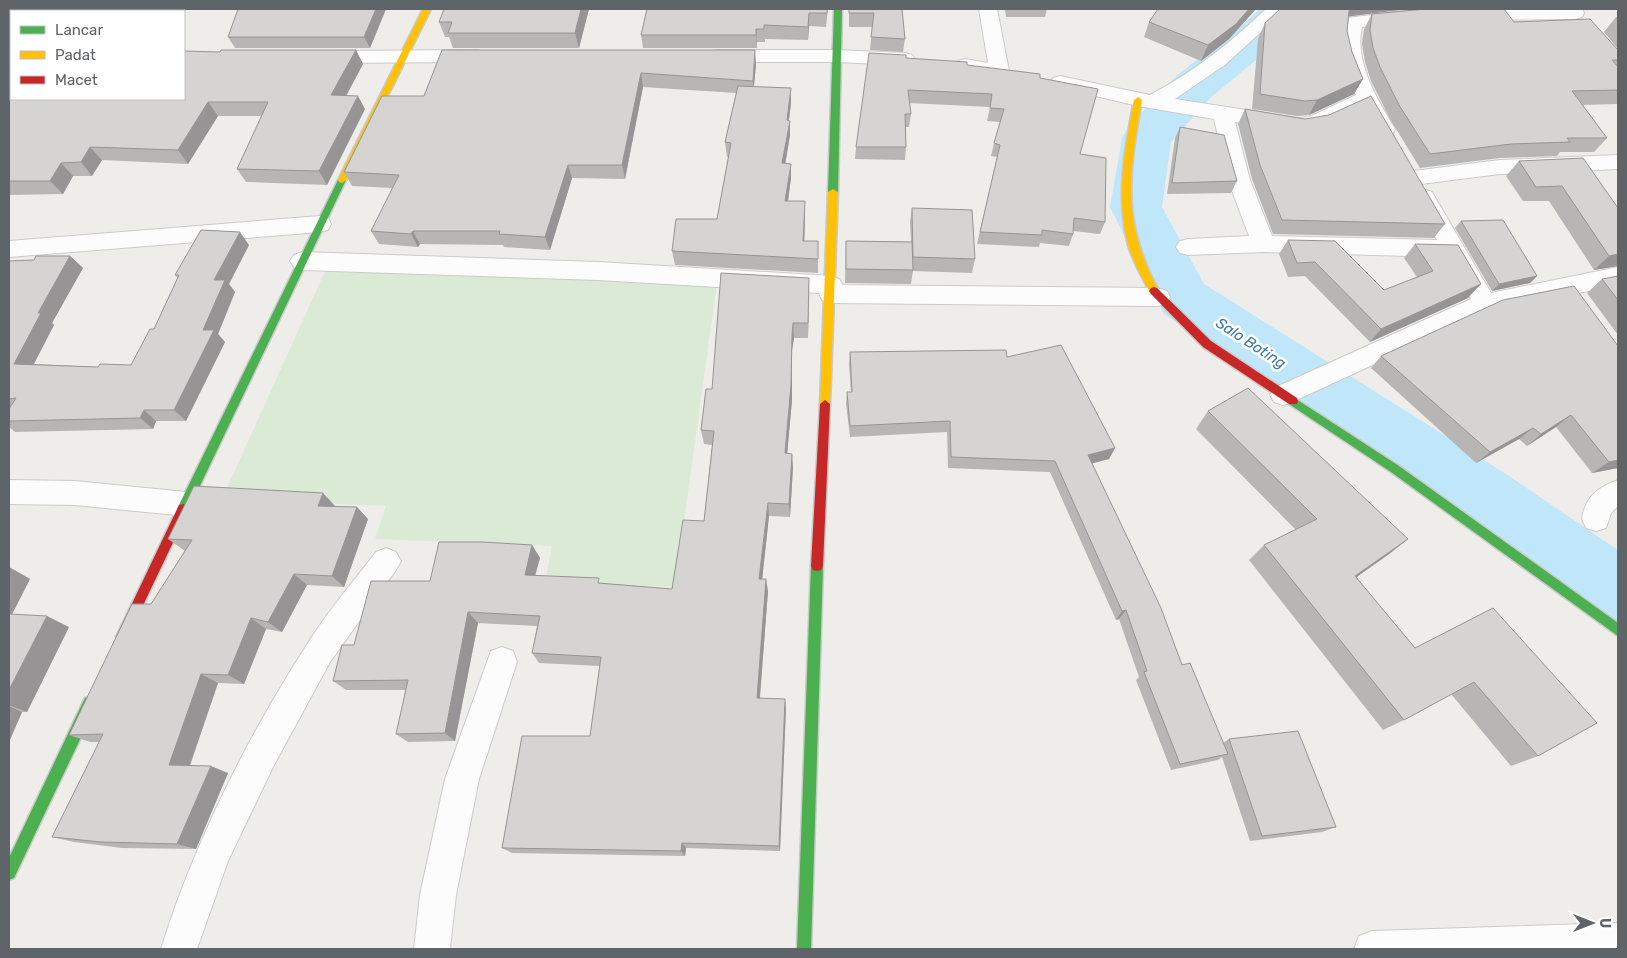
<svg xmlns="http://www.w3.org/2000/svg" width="1627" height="958" font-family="Rubik,sans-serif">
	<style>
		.green { fill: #daead5 }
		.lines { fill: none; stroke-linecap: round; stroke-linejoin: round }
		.river { fill: #bfe7f9; fill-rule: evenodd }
		.street-casing { stroke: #cbcbca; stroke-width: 2 }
		.fast-casing { stroke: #c9cac9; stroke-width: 3 }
		.slow-casing { stroke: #c9cac9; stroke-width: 3 }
		.jam-casing { stroke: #c9cac9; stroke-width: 3 }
		.street { fill: #fdfcfc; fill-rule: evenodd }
		.fast { fill: #4caf50; fill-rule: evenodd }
		.slow { fill: #ffc107; fill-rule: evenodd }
		.jam { fill: #c62828; fill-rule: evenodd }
		.wall { fill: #b8b6b5 }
		.shaded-wall { fill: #969494 }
		.building { fill: #d6d4d3; stroke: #969494 }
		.labels { text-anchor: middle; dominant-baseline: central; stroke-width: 5; stroke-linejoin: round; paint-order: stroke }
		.water-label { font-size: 15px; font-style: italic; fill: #3d7ba2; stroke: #fff }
	</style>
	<rect width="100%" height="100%" fill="#efedea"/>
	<path class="green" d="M326 269 717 283 675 587 545 582 552 546 375 539 386 506 222 499Z"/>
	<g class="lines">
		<path class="river" d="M1260 9H1307L1301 18 1272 47 1210 98 1171 142 1162 207 1204 284 1506 474 1618 550V622L1593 613 1460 514 1164 314 1110 207 1122 138 1129 126 1176 76 1240 27Z"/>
		<defs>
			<path id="street" d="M979 9H997L1009 71 1006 75C992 79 972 73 958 69L955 65 958 61 965 59 988 63Z
				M1266 9H1286L1226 64 1175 99 1297 118 1309 117 1356 95C1346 74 1332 40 1347 18L1420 9H1582L1584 13 1582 17 1575 19 1472 20 1465 17 1362 27C1354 63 1378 100 1395 129L1392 134 1385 136 1378 134 1363 108 1320 128 1297 132 1235 122 1250 180 1272 236 1437 240 1413 197 1416 192 1424 189 1432 192 1491 293 1618 267V285L1490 311 1292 402 1283 405 1274 402 1270 395 1274 388 1471 299 1447 257 1264 252 1188 255 1180 253 1176 247 1180 241 1188 239 1249 236 1228 180 1214 119 1138 106 1053 86 1050 82 1053 78 1060 76 1150 95C1194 72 1231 42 1266 9Z
				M477 50 484 52 487 56 484 60 477 62 323 63 316 61 313 57 316 53 323 51Z
				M718 50H836L905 53 912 55 915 59 912 63 905 65 836 62H718L711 60 708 56 711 52Z
				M1618 155V169L1500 174 1413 185 1405 183 1402 178 1405 173 1413 171 1500 160Z
				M320 216 328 218 331 224 328 230 320 232 9 257V241Z
				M302 252 598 262 831 276 839 279 843 285 1158 288 1167 291 1170 297 1167 303 1158 306 831 303 822 300 819 293 598 280 302 270 294 267 290 261 294 255Z
				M9 480 75 481 186 492 196 495 200 504 196 513 186 516 75 505 9 504Z
				M1618 480V506L1611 513 1606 528 1596 531 1586 528 1582 519C1585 497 1598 487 1618 480Z
				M386 548 396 552 401 561 396 570 330 662 274 765 228 861 197 949H161C194 843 248 736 308 643 328 611 353 582 376 552Z
				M502 647 513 651 517 662 479 779 456 895 450 949H414L420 895 445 779 487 662 491 651Z
				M1618 923V949H1354L1359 936 1372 931Z"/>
			<path id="fast" d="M834 9H842L838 192 833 195 828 192Z
				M342 177 346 180 187 513 183 514 179 513 177 509 179 505 338 180Z
				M1293 397 1399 466 1618 623V636L1391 472 1289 404 1288 401 1289 398Z
				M817 561 821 562 823 566 811 949H797L811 566 813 562Z
				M90 697 95 698 96 703 95 708 14 878 9 880V858L85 698Z"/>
			<path id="slow" d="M423 9H431L346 180 342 183 339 182 338 180Z
				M1138 97 1142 100C1129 174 1121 222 1159 291L1154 295 1151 294C1142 278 1133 262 1128 245 1115 197 1125 147 1134 100Z
				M833 189 838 192 830 404 825 408 820 404 828 192Z"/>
			<path id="jam" d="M1154 287 1157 288 1211 341 1297 398 1298 401 1297 404H1289L1203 347 1151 294 1149 291 1151 288Z
				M825 400 830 404 823 566 821 570 817 571 813 570 811 566 820 404Z
				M183 504 187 505 189 509 126 641 122 643 118 641 116 637 118 633 179 505Z"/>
		</defs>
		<use href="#street" class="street-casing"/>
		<use href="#fast" class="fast-casing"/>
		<use href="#slow" class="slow-casing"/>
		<use href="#jam" class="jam-casing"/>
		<use href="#street" class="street"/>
		<use href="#fast" class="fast"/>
		<use href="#slow" class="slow"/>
		<use href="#jam" class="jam"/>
	</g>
	<path class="wall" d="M9 9 11 11V95L9 98Z
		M238 9H386L370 48H235L228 37Z
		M589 9 579 48H453L449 37H445L439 22Z
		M828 9 826 27 809 26 808 40 765 39V42H757V48H643L641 35Z
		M849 9H902L905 39 903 52 870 50 872 27H849Z
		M1005 9H1047L1045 17H1006Z
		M1158 9H1256L1229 39 1201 61 1144 37 1149 22Z
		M1372 14 1514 22 1618 50V104L1583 105 1607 138 1594 152H1560L1557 156 1500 158 1420 168 1390 119 1371 81 1365 62 1362 44 1364 29Z
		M1349 17 1347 31 1352 52 1363 79 1354 94 1309 115 1297 116 1252 109 1258 39 1265 23Z
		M1616 17H1618V49L1604 32Z
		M356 50 363 64 346 96 365 109 327 185 246 182 237 169 262 116H218L188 164 102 160 92 176H73L63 194 9 195V101L220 52Z
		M442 50 756 64 754 87 791 88V103L789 120 790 135 785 163 791 178 788 201H805L804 241H818V273L675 265 672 251 717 219 729 157H727L725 142 736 93 643 87 625 179 572 178 550 250 504 247 503 245 420 244 418 247 379 244 371 231 393 188 352 186 344 172 424 96Z
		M906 58 967 65 1040 78 1080 154 1105 222 1100 234 1073 231V234L1069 246 1040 243 1039 247 977 244 997 157 991 156 994 143 1000 122 987 121 990 107 909 103 911 114 909 127H906V147L905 160 855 159 856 147Z
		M1245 109 1445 224 1434 238 1273 234 1252 179 1238 124Z
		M1180 127 1237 181 1231 193 1167 194 1175 138Z
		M1519 161 1618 208V266L1594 270 1549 201H1523L1506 176Z
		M912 208 975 259 972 273 913 271 911 284 845 283 846 241 911 242 910 222Z
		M1461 221 1537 276 1530 283 1492 291 1455 228Z
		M1288 240 1384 290 1417 277 1404 258 1415 244 1468 298 1370 342 1305 276 1288 277 1279 254Z
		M249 245 229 284 235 292 218 334 225 342 186 421H156L153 429 15 432 9 427V261L34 260 70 256 83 268 52 323 54 325 34 364 98 367 131 365 154 329 178 278 175 275Z
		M1618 276V335L1587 293 1602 279Z
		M809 278 808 338H794L792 350V400L787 453 793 467 790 517 769 516 762 579 768 591 760 698 786 708 780 851 686 848 685 856 512 853 502 848 590 736 600 666 539 663 532 653 537 626 478 623 455 741 408 742 396 734 406 690H346L333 681 354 645 430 581 532 545 540 558 535 575 601 583 672 589 704 521 712 445 704 444 701 430 712 389Z
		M1618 346V468L1592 473 1556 427 1527 446 1519 439 1476 463 1371 368 1381 356Z
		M850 352 1007 357 1115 448 1109 459 1092 463 1182 665 1223 743 1229 739 1336 827 1322 832 1250 841 1222 757 1218 760 1171 770 1136 680 1139 677 1119 619 1116 620 1050 472 948 468 947 432 850 437 846 404 847 392H851L849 364Z
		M1208 411 1408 539 1389 554 1356 577 1415 648 1597 723 1538 756 1511 766 1451 694 1404 720 1383 730 1249 560 1264 545 1296 530 1196 429Z
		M335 506 368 519 344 587 307 585 282 632 266 629 244 684 218 683 190 766 228 773 196 849 122 848 74 842 52 837 99 742H90L69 735 185 551 168 539Z
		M9 567 30 579 12 614 69 627 27 712H22L9 742Z"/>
	<path class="shaded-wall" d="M109 9H131L129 11H106Z
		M376 9H386L370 48 364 37Z
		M581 9H589L579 48 575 33Z
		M1249 9H1256L1229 39 1201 61 1208 45Z
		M1350 9H1408L1345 17Z
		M809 13V26L808 40V27Z
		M756 29 757 42V48L756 35Z
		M356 50 363 64 339 109 331 95Z
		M755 50 756 64 753 94V81Z
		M641 73 643 87 625 179 622 165Z
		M1363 79 1354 94 1309 115 1317 100Z
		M791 88V103L787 134 790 121V135L783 178 782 163Z
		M358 96 365 109 327 185 319 171Z
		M208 102 218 116 188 164 178 150Z
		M90 147 102 160 92 176 81 162Z
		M61 163 73 176 63 194 50 181Z
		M791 164V178L786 215 785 201Z
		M568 165 572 178 550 250 545 237Z
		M805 201V215L804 255 803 241Z
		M413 231 420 244 418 247 411 234Z
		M240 232 249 245 229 284 235 292 218 334 225 342 186 421 174 410 203 330 214 280Z
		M1618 254V266L1594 270 1609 256Z
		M70 256 83 268 52 323 54 325 28 375 14 364 38 313Z
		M1537 276 1530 283 1492 291 1499 284Z
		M809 278V294L808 338V323Z
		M1481 284 1468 298 1370 342 1381 329Z
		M793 323 794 338 792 350V400L786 467 785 453Z
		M144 410 156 421 153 429 140 418Z
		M1571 415 1556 427 1527 446 1541 434Z
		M1533 428 1519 439 1476 463 1490 452Z
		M1115 448 1109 459 1082 466 1088 455Z
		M792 454 793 467 790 517 789 504Z
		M1618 460V468L1592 473 1609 462Z
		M323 493 335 506 330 518 318 506Z
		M768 503 769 516 761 590 759 579Z
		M357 507 368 519 344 587 332 576Z
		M1408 539 1389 554 1337 591 1355 576Z
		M532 545 540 558 532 587 525 575Z
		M9 567 30 579 9 620Z
		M294 574 307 585 282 632 268 622Z
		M766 579 768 591 759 707 757 698Z
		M1126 610 1119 619 1116 620 1122 611Z
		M468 612 478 623 455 741 445 733Z
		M47 616 69 627 27 712 9 705V690Z
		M251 618 266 629 244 684 228 675Z
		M201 674 218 683 187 773 169 765Z
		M785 699 786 708 780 851 779 846Z
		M9 706 22 712 9 742Z
		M211 766 228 773 196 849 177 844Z
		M682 843 686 848 685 856 681 851Z"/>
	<path class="building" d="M9 9H109L106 11H11V84L9 83Z
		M238 9H376L364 37H228Z
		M444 9H581L575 33H448L452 22H439Z
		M647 9H827V13H809L808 27 764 25V29H756V35H641Z
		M849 9H902L905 39 871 37 874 13H849Z
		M1158 9H1249L1236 24 1208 45 1149 22Z
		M1280 9H1350L1349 11 1347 31 1352 52 1363 79 1317 100 1305 101 1260 94 1265 23Z
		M1426 9H1504L1514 22 1590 19 1618 50V60H1612L1618 67V90L1572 91 1607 138H1567L1570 142 1511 144 1430 154 1399 105 1380 67 1373 48 1370 30 1372 14Z
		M221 50H356L331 95 358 96 319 171 237 169 268 102H208L178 150 90 147 81 162 61 163 50 181H9V101L11 98V99H184V51L220 52Z
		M442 50H755L753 81 641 73 622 165H568L545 237 499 234 500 231H413L411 234 371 231 399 175 344 172 382 96H424Z
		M869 53 906 55V58L967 62V65L1040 74V78L1098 89 1080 154 1106 158 1105 222 1074 218 1073 234 1042 230V235L980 232 1000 145 994 143 1004 109 990 108 992 94 908 90 911 114H905L906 147H856Z
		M738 86 791 88 787 120 790 121 782 163 791 164 785 201H805L803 241H818V259L672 251 676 219H717L731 143 725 142Z
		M1371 96 1445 224 1282 220 1260 165 1245 109 1305 119 1329 115Z
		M1180 127 1224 135 1237 181 1172 183Z
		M1583 158 1618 208V254L1609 256 1562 186 1536 187 1519 161Z
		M912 208 972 210 975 259 913 257Z
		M1503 220 1537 276 1499 284 1461 221Z
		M201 230 240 232 214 280H225L203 330H214L174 410H144L140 418 9 421V409L16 398 9 399V261L34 260 36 256H70L38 313H41L14 364 98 367 100 364 131 365 150 329H154L179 275H175Z
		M1288 240 1335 241 1384 290 1433 271 1415 244 1458 245 1481 284 1381 329 1315 262 1297 263Z
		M846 241 912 242 913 270 846 269Z
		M721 273 809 278 808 323H793L792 335 791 385 785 453 792 454 789 504 768 503 759 579H766L757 698 785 699 779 846 682 843 681 851 502 848 522 736H590L601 657 532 653 540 616 468 612 445 733 396 734 408 680 333 681 342 645H354L371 581H430L439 542H482L532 545 525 575 599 578 598 583 672 589 683 520 704 521 714 431 701 430 706 389H712Z
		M1618 276V300L1602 279Z
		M1574 286 1618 346V460L1609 462 1571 415 1541 434 1533 428 1490 452 1381 356 1503 300Z
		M1061 345 1115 448 1088 455 1161 608 1182 665 1190 663 1228 754 1180 764 1144 672 1147 671 1126 610 1122 611 1055 461 951 457 950 421 850 426 847 392H852L850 352 1006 350 1007 357Z
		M1248 388 1408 539 1355 576 1415 648 1493 608 1597 723 1538 756 1474 682 1404 720 1264 545 1317 519 1208 411Z
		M194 486 323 493 318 506 357 507 332 576 294 574 268 622 251 618 228 675 201 674 169 765 211 766 177 844 101 842 52 837 103 734 69 735 132 604H151L192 540 168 539Z
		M9 614 47 616 9 690Z
		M1298 731 1336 827 1262 836 1229 739Z"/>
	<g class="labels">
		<g class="water-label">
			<text transform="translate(1251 343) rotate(33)">Salo Boting</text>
		</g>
	</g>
	<rect width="1627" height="958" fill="none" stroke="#5f6468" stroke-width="20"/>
	<rect x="10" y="10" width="175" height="90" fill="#ffffff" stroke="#bfc1c3"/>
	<rect x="20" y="26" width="25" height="8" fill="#4caf50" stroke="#bfc1c3"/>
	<text x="55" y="35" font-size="15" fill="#5f6468">Lancar</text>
	<rect x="20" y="51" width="25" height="8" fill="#ffc107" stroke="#bfc1c3"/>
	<text x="55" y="60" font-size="15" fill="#5f6468">Padat</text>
	<rect x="20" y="76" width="25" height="8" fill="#c62828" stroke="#bfc1c3"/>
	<text x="55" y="85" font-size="15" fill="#5f6468">Macet</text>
	<g transform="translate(1592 923) rotate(90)" stroke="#ffffff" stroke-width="4" paint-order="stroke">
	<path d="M0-4L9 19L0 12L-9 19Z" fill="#5f6468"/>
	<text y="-8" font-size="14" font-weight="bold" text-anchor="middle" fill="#5f6468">U</text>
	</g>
</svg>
